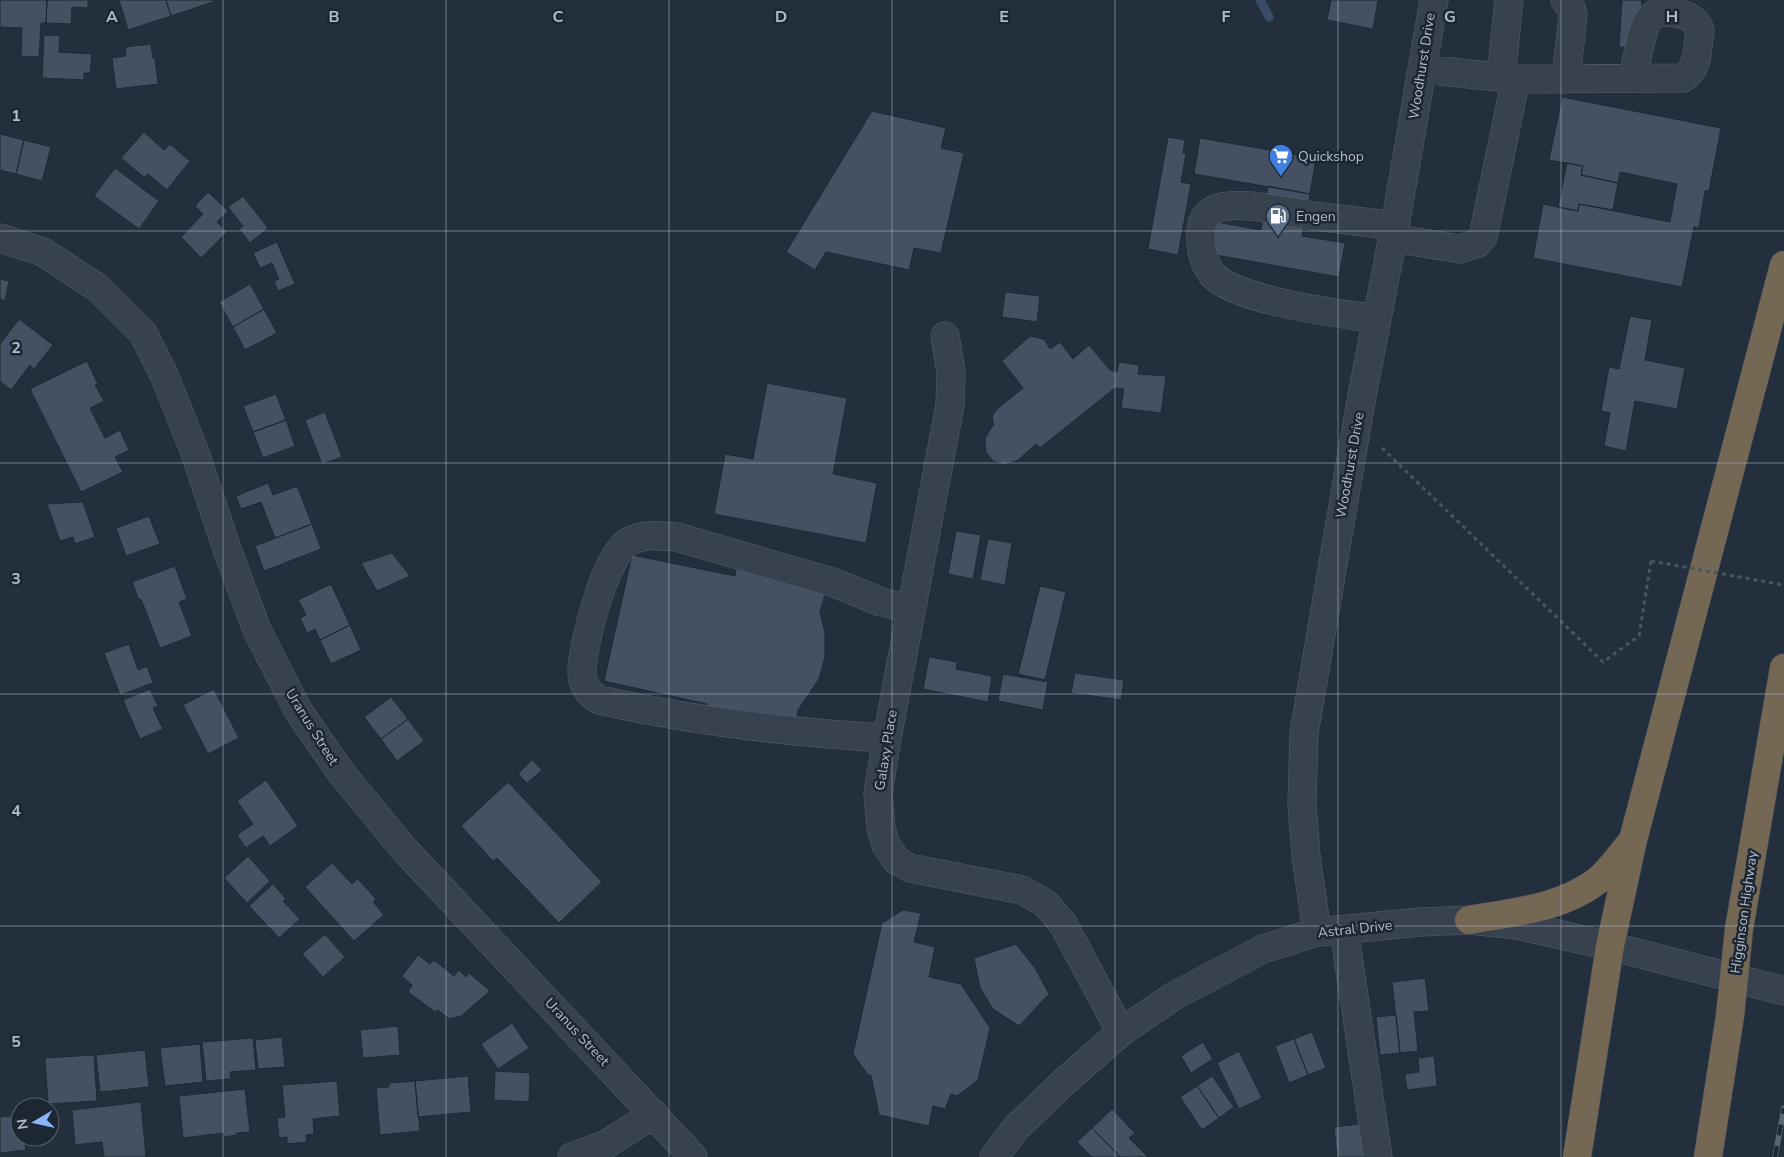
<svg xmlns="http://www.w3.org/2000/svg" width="1784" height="1157" font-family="'Nunito Sans',sans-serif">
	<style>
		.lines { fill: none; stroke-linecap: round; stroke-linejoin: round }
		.stream { stroke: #394c67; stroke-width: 9 }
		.building { fill: #455162; stroke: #1f2835 }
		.minor-casing { stroke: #565f6c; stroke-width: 29 }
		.highway-casing { stroke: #434c59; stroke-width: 29 }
		.path { stroke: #44595c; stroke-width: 3; stroke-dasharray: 4 4; stroke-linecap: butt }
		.minor { stroke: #38414e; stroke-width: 28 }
		.highway { stroke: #746855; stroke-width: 28 }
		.rail-casing { stroke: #5a6575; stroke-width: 5.5 }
		.rail { stroke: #1d2633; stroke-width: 4; stroke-dasharray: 11; stroke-linecap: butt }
		.highway-bridge-casing { stroke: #434c59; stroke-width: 29; stroke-linecap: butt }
		.path-bridge { stroke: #44595c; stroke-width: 3; stroke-dasharray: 4 4; stroke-linecap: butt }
		.highway-bridge { stroke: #746855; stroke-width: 28 }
		.grid { fill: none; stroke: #b4bcc9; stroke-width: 1; stroke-opacity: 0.55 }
		.labels { text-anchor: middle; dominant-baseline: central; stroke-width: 5; stroke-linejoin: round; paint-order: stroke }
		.street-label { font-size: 14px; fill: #b4bcc9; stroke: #1d2633 }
		.poi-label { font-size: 14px; fill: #b4bcc9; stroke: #1d2633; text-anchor: start }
		.grid-label { font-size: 16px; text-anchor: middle; font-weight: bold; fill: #b4bcc9; stroke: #1d2633; stroke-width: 5; stroke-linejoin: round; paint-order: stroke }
	</style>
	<rect width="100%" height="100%" fill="#242f3e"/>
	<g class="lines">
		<path class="stream" d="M1260 0 1269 17"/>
	</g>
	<path class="building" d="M0 0H47L46 23H41L39 57 21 56 22 28 0 27Z
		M47 0H88V8L72 7 71 24 46 23Z
		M119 0H166L171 16 128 30Z
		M166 0H213V2L171 16Z
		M1331 0H1378L1373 29 1327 20Z
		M1622 0H1642L1639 48 1619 47Z
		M44 35 60 36 59 52 92 54 90 73H84V80L42 78Z
		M151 44 153 58H155L158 84 116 89 112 58 126 56 125 47Z
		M1562 97 1721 128 1709 191H1705L1699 228 1694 227 1682 287 1533 258 1543 204 1578 211 1579 204 1670 222 1677 184 1620 172 1618 183 1581 175 1583 166 1549 160Z
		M872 111 946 128 941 148 964 153 941 253 914 248 909 270 826 252 815 270 786 252Z
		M144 132 164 150 170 144 190 161 167 190 148 174 145 178 121 158Z
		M0 134 24 140 16 174 0 170Z
		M1168 137 1185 140 1183 153 1186 154 1181 182 1191 184 1178 255 1148 249Z
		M1200 138 1316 158 1310 194 1194 174Z
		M24 140 51 147 42 181 16 174Z
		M1567 163 1583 166 1581 175 1618 183 1613 210 1579 204 1578 211 1558 207Z
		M115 168 159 201 139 229 94 196Z
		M1268 186 1310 194 1302 236 1345 243 1339 277 1210 254 1216 222 1261 230Z
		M208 192 228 211 217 222 227 232 201 258 181 237 203 214 195 206Z
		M243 196 268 228 250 243 239 229 243 226 228 207Z
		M277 242 295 284 278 291 274 281 279 279 272 263 260 268 253 253Z
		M0 279 9 281 5 301 0 299Z
		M250 284 264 309 233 327 219 302Z
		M1005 292 1040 296 1037 322 1002 317Z
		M264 309 277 333 245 350 233 327Z
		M1630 316 1652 320 1645 360 1685 368 1677 409 1635 401 1626 451 1604 446 1610 413 1601 411 1609 367 1619 369Z
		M19 319 53 345 34 369 30 365 11 390 0 381V344Z
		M1030 336 1044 339 1050 349 1060 342 1073 359 1089 345 1110 370 1117 372 1119 362 1139 365 1138 374 1166 376 1161 413 1121 408 1124 389 1115 388 1040 448 1036 444 1018 460 1005 465 993 461 986 452 985 439 991 428 994 425 992 418 993 415 996 410 1023 388 1002 361Z
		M87 361 98 384 95 385 104 401 90 408 105 438 120 430 129 450 115 457 123 472 81 492 30 389Z
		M767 383 847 398 833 474 877 483 866 543 714 514 725 454 753 459Z
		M276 394 286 420 253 432 243 406Z
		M325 412 342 457 322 464 305 420Z
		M286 420 295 446 263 458 253 432Z
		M268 483 273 495 297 486 312 524 275 538 261 502 241 509 236 496Z
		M83 502 95 537 75 544 73 537 60 541 47 504Z
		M149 516 160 544 126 556 116 528Z
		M312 524 321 549 264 571 255 546Z
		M956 531 981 535 973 579 948 574Z
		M988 539 1012 543 1005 585 980 580Z
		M392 553 410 576 377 591 361 563Z
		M632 555 735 576 736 569 827 587 820 612 825 633V657L819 679 798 710 795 729 706 712 707 704 604 681Z
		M175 566 187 599 179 602 192 636 160 648 141 599 139 600 132 582Z
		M331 584 350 625 320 640 315 629 307 633 300 618 306 615 298 600Z
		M1040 586 1066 592 1045 680 1018 674Z
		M350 625 361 650 331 664 320 640Z
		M129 644 138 670 147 666 153 683 120 695 104 653Z
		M929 657 957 662 956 669 992 676 988 702 923 689Z
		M1075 673 1124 680 1121 700 1071 693Z
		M1003 674 1048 682 1043 710 998 701Z
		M150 689 158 706 153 708 163 729 140 739 123 700Z
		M214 689 239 738 208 754 183 705Z
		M391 697 408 719 381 739 364 717Z
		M408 719 424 741 397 761 381 739Z
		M532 760 542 770 527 783 518 774Z
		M266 780 298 826 270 846 263 836 246 848 237 835 253 824 237 801Z
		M508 782 602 882 559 923 497 858 493 861 461 826Z
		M248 856 270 881 247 903 224 878Z
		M332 863 352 884 358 879 376 899 373 902 384 915 354 941 305 887Z
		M273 884 286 899 283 901 300 919 279 938 249 906Z
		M903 910 921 913 914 942 935 947 929 977 961 984 990 1028 978 1080 957 1096 951 1094 945 1109 933 1106 929 1126 879 1115 871 1075H868L853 1054 882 923Z
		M325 934 345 957 323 977 302 954Z
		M1016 944 1035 968 1049 994 1019 1026 993 1009 980 988 974 958Z
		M418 955 430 964 434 960 454 976 459 970 466 977 469 973 490 991 461 1016 449 1019 438 1010 435 1012 408 992 412 985 402 976Z
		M1425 978 1429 1011 1414 1012 1418 1051 1400 1053 1392 982Z
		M1396 1015 1400 1053 1380 1055 1376 1017Z
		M512 1023 529 1048 498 1069 481 1044Z
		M398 1026 400 1055 363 1058 360 1030Z
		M1312 1032 1326 1068 1308 1075 1294 1039Z
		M282 1037 285 1067 258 1069 255 1040Z
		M253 1038 256 1070 230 1072 231 1079 206 1081 202 1042Z
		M1294 1039 1308 1075 1289 1083 1275 1046Z
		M1203 1042 1213 1059 1191 1073 1181 1056Z
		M200 1044 203 1082 165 1086 160 1048Z
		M145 1050 149 1087 100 1092 96 1055Z
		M1239 1051 1262 1098 1239 1109 1217 1063Z
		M94 1055 97 1101 48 1104 45 1058Z
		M1434 1056 1437 1086 1407 1090 1405 1074 1419 1072 1418 1058Z
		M495 1071 530 1073 529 1102 494 1100Z
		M468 1076 471 1112 418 1117 415 1081Z
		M1212 1076 1234 1107 1219 1118 1197 1086Z
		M337 1081 340 1116 313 1119 314 1134 306 1135 307 1142 287 1144V1137L279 1138 277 1118 285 1117 282 1085Z
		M415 1081 420 1131 380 1135 376 1088 389 1087V1083Z
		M1197 1086 1219 1118 1202 1130 1180 1097Z
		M245 1089 250 1132 236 1133 237 1135 224 1137 223 1133 183 1138 179 1096Z
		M141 1102 146 1157H104L102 1142 75 1145 72 1110Z
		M1112 1109 1135 1133 1129 1138 1148 1157H1120L1092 1128Z
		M20 1115V1137H24L26 1150 0 1153V1117Z
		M1384 1121 1388 1157H1337L1334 1127Z
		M1092 1128 1120 1157H1092L1077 1142Z"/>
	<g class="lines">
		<defs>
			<path id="minor" d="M1565 0 1571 8 1573 15 1566 78
				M1501 78 1509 0
				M1516 79 1683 78C1699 69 1697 48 1700 31 1698 23 1692 18 1684 15 1676 13 1660 10 1653 15 1642 21 1636 65 1633 78
				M0 238 43 252 98 288 143 333 165 377 194 450 228 552 257 630 299 712 342 774 404 849 693 1157
				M1392 238 1460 249 1478 243 1483 237 1516 79 1423 69
				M1376 319C1338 313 1235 301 1212 274 1202 261 1200 247 1201 231 1201 219 1209 210 1221 207 1249 202 1280 211 1308 215 1337 219 1366 222 1395 226
				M945 336 951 372 950 405 887 738 878 793 881 828 886 845 896 860 910 868 1022 890 1045 903 1063 924 1121 1032
				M887 738C790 733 694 721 599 700 589 694 582 685 582 672 582 646 605 556 628 542 644 533 660 536 677 537L835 583 881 602 911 609
				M1344 930 1378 1157
				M1317 932 1306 856 1302 804 1304 733 1361 401 1395 226 1434 0
				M572 1157 605 1145 654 1114
				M994 1157 1016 1128 1064 1082 1121 1032 1174 996 1263 949 1317 932 1420 922 1469 920 1517 925 1610 946 1784 991"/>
			<path id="highway" d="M1469 920C1514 912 1560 909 1597 881 1610 871 1620 855 1631 843
				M1739 929 1784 668
				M1577 1157 1610 946 1633 840 1784 265
				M1708 1157 1730 1016"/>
		</defs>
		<use href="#minor" class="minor-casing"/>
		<use href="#highway" class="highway-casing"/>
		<path class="path" d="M1382 448 1603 662 1639 636 1651 561"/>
		<use href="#minor" class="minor"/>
		<use href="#highway" class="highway"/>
		<defs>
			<path id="rail" d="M1775 1157 1784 1108"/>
		</defs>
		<use href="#rail" class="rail-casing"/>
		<use href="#rail" class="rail"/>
		<defs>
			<path id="highway-bridge" d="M1730 1016 1739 929"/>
		</defs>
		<use href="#highway-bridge" class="highway-bridge-casing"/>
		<path class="path-bridge" d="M1651 561 1784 585"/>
		<use href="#highway-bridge" class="highway-bridge"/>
	</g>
	<path class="grid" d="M223 0V1157M446 0V1157M669 0V1157M892 0V1157M1115 0V1157M1338 0V1157M1561 0V1157M0 231H1784M0 463H1784M0 694H1784M0 926H1784"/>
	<defs>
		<symbol id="supermarket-pin" viewBox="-11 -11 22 30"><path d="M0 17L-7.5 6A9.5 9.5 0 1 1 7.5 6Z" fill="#3f7fe0" stroke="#1d2633"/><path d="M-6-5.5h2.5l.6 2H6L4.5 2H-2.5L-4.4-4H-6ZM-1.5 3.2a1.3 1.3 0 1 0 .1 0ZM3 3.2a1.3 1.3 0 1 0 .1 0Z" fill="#fff"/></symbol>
		<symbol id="fuel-pin" viewBox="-11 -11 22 30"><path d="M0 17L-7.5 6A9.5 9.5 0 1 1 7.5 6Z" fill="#5c6f8a" stroke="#1d2633"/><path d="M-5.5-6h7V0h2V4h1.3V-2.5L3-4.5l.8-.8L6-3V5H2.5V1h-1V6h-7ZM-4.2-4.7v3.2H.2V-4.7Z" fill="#fff"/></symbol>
	</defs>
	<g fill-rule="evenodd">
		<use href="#supermarket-pin" x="1267" y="142" width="28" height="38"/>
		<use href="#fuel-pin" x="1264" y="202" width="28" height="38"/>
	</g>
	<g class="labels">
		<g class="street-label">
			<text transform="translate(1422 66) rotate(-81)">Woodhurst Drive</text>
			<text transform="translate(1350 465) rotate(-80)">Woodhurst Drive</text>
			<text transform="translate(312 727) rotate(58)">Uranus Street</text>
			<text transform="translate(886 750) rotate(-81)">Galaxy Place</text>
			<text transform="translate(1744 912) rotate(-82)">Higginson Highway</text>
			<text transform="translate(1355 929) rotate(-6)">Astral Drive</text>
			<text transform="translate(577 1032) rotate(47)">Uranus Street</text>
		</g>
		<g class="poi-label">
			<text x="1298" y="156">Quickshop</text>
			<text x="1296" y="216">Engen</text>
		</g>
	</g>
	<g class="grid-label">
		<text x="112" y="22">A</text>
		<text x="334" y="22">B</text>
		<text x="558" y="22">C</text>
		<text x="781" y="22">D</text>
		<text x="1004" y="22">E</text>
		<text x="1226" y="22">F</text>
		<text x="1450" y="22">G</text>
		<text x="1672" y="22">H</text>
		<text x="16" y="121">1</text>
		<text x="16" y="353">2</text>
		<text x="16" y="584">3</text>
		<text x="16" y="816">4</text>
		<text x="16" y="1047">5</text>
	</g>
	<g transform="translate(35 1122) rotate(261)"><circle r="24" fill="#1d2633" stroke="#59626f"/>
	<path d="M0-4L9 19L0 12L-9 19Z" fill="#8ab4f8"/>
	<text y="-8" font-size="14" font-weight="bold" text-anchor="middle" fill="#b4bcc9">N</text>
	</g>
</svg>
